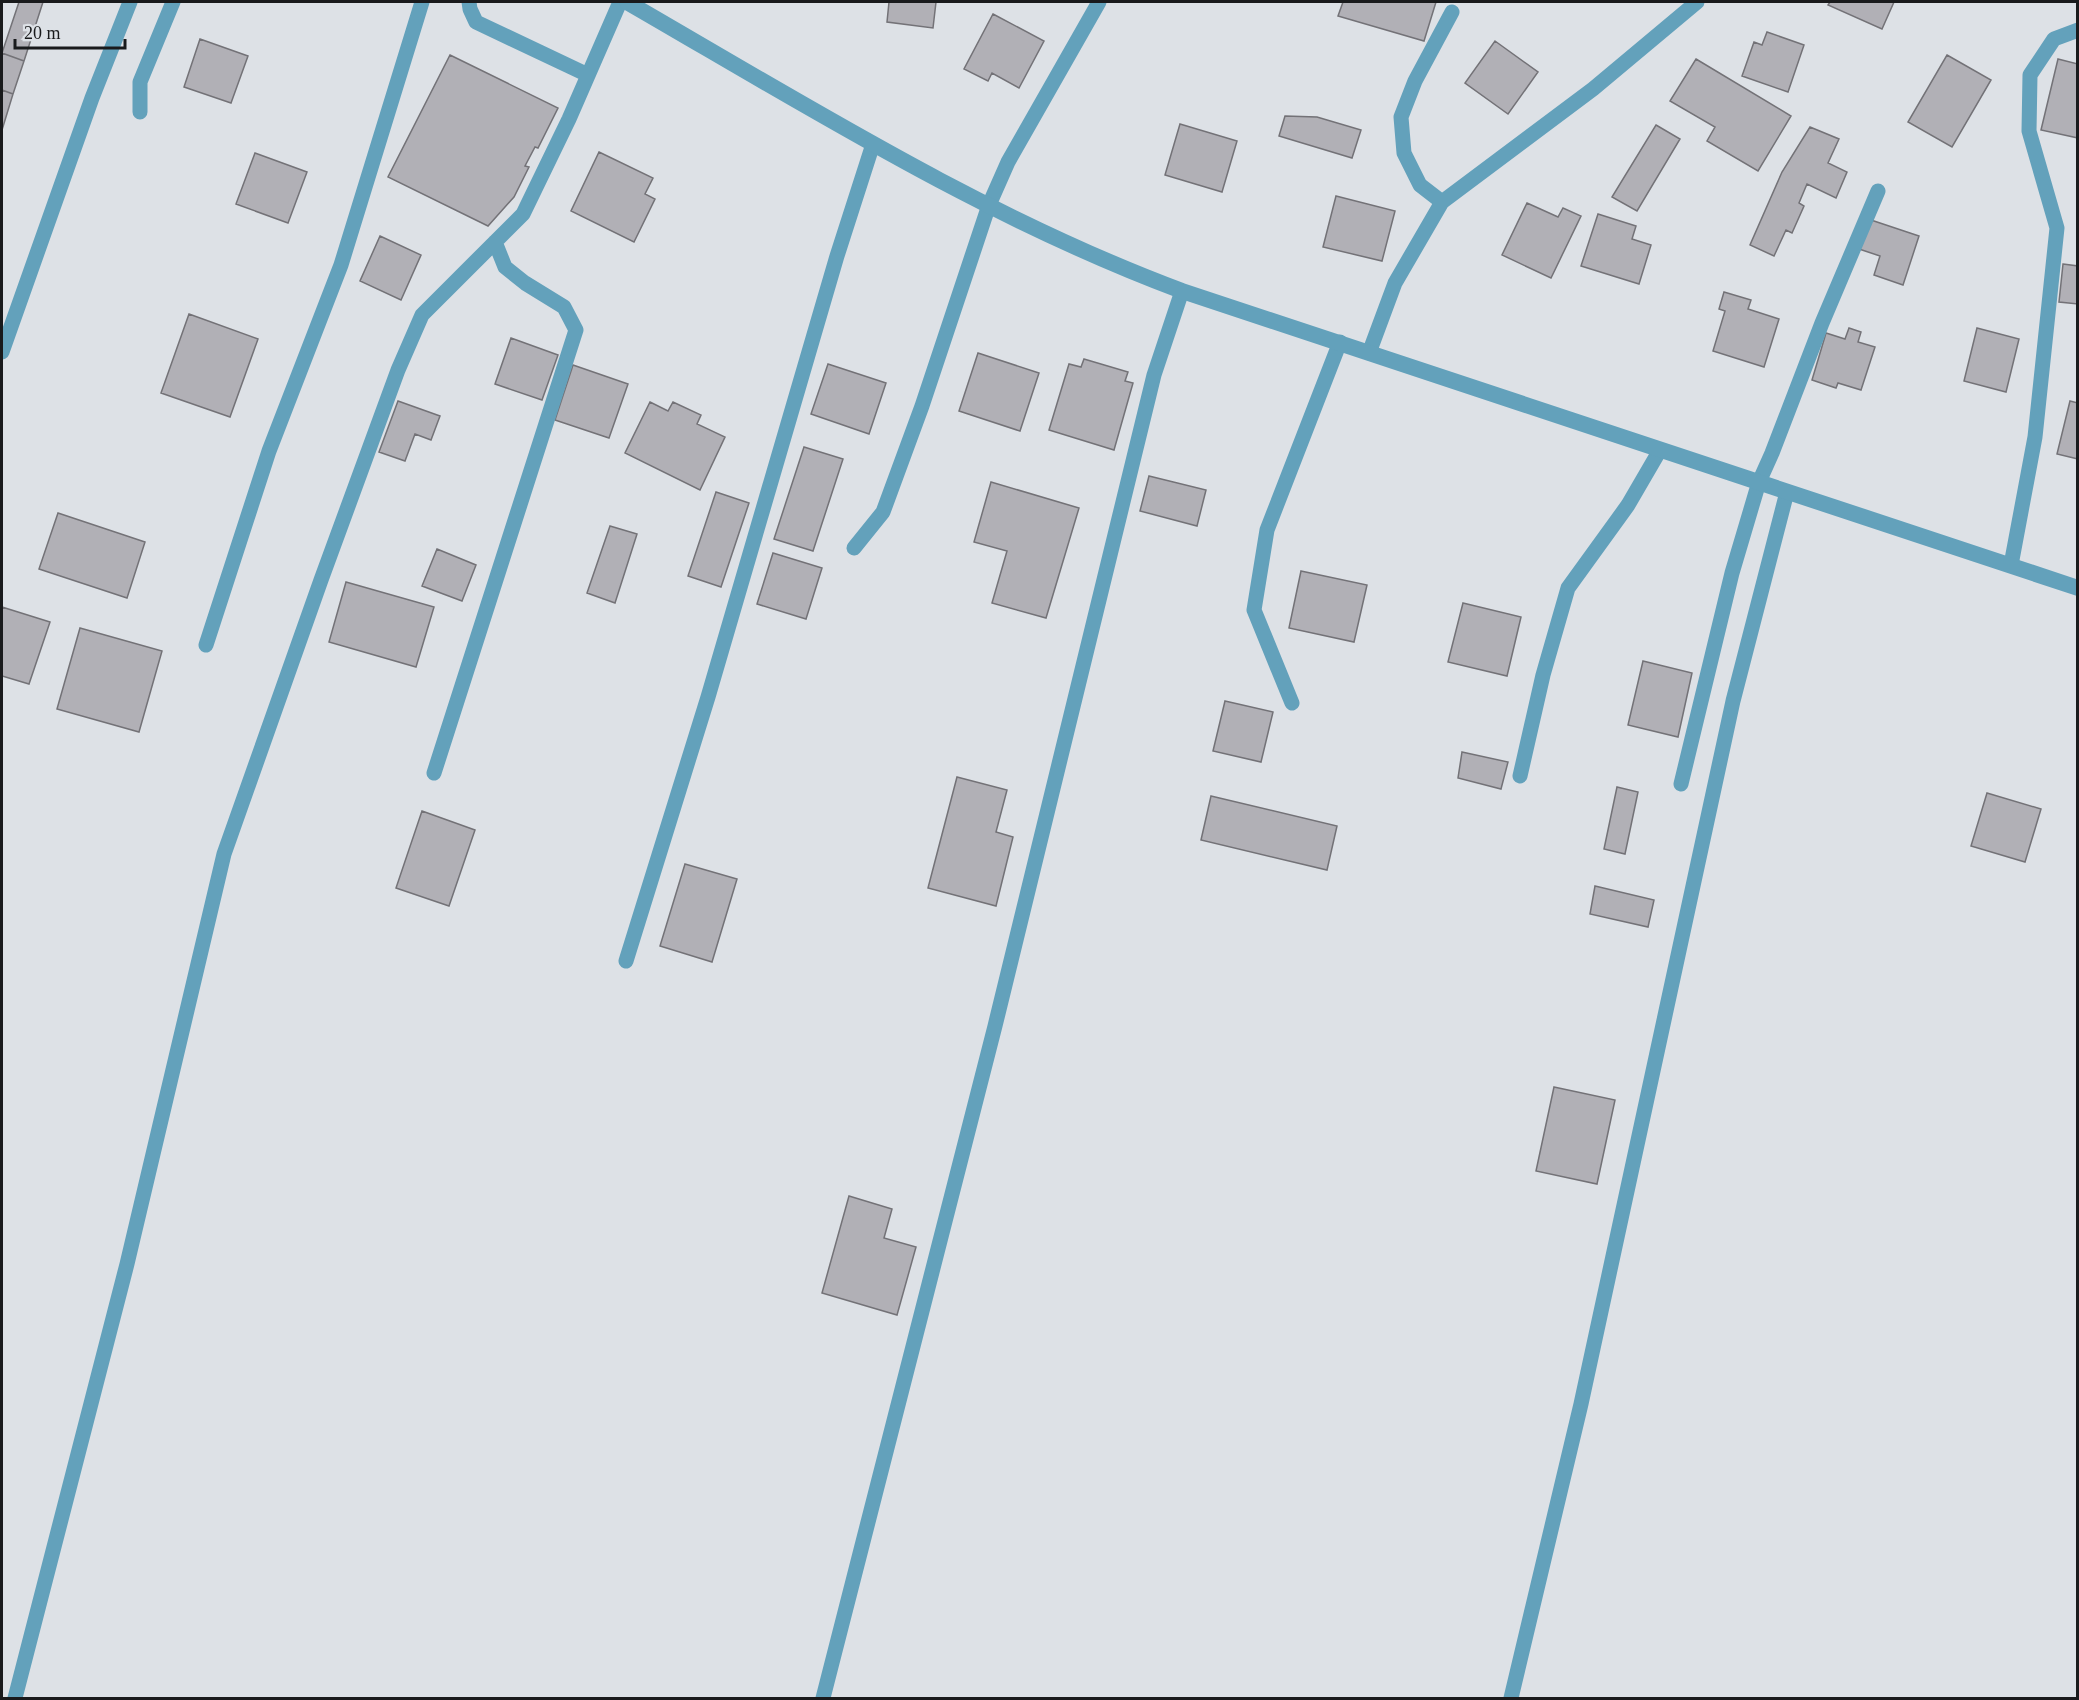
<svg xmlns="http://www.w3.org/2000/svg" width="2079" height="1700" font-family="Georgia,serif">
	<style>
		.building { fill: #b1b0b6; stroke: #737277; stroke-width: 1.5 }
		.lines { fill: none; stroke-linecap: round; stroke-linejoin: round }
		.service { stroke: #63a1bb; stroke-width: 15 }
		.tertiary { stroke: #63a1bb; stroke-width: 16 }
	</style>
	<rect width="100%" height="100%" fill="#dde1e6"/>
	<path class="building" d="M19 2H43L24 61 2 53Z
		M889 2H936L933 28 887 22Z
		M1343 2H1436L1424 41 1338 16Z
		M1830 2H1894L1882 29 1828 5Z
		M993 14 1044 41 1019 88 992 73 988 81 964 69Z
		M1767 32 1804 45 1788 92 1742 76 1754 42 1762 45Z
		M200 39 248 56 231 103 184 87Z
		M1495 41 1538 72 1508 114 1465 83Z
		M2 53 24 61 13 94 2 90Z
		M450 55 558 108 538 148 535 147 525 166 529 167 514 197 488 226 388 177Z
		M1947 55 1991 80 1952 147 1908 122Z
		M1696 59 1791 116 1758 171 1707 141 1715 127 1670 101Z
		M2058 59 2078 64V138L2041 130Z
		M2 90 13 94 2 130Z
		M1285 116 1317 117 1361 130 1352 158 1279 136Z
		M1180 124 1237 141 1222 192 1165 175Z
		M1656 125 1680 139 1637 211 1612 197Z
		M1810 127 1839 139 1828 163 1847 172 1836 198 1807 184 1799 203 1804 206 1792 233 1786 230 1774 256 1750 245 1782 172Z
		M599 152 653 178 645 194 655 199 634 242 571 211Z
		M255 153 307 172 288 223 236 204Z
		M1336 196 1395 211 1382 261 1323 247Z
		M1527 203 1558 217 1563 208 1581 216 1551 278 1502 255Z
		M1598 214 1636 226 1632 239 1651 245 1639 284 1581 266Z
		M1868 219 1919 236 1903 285 1874 275 1880 256 1859 249Z
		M380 236 421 255 401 300 360 281Z
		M2063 264 2078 266V304L2059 302Z
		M1724 292 1751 300 1748 309 1779 319 1764 367 1713 351 1725 311 1719 309Z
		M189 314 258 339 230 417 161 393Z
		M1849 328 1861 332 1858 342 1875 347 1861 390 1838 383 1836 388 1812 380 1826 333 1845 339Z
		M1977 328 2019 339 2006 392 1964 381Z
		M511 338 558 355 542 400 495 384Z
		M978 353 1039 373 1020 431 959 411Z
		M1084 359 1128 372 1125 381 1133 383 1114 450 1049 430 1069 364 1081 367Z
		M828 364 886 383 869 434 811 414Z
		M573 365 628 384 609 438 555 420Z
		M398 401 440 416 431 440 415 434 405 461 379 452Z
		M2070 401 2078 403V459L2057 454Z
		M650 402 668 411 673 402 701 415 697 424 725 437 700 490 625 453Z
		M804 447 843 459 813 551 774 539Z
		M1149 476 1206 490 1197 526 1140 511Z
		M991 482 1079 508 1046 618 992 603 1007 551 974 542Z
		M716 492 749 503 721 587 688 576Z
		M58 513 145 542 127 598 39 569Z
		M610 526 637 534 615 603 587 593Z
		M437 549 476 565 462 601 422 586Z
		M773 553 822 568 806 619 757 604Z
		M1301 571 1367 585 1354 642 1289 628Z
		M346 582 434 607 416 667 329 642Z
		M1463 603 1521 617 1507 676 1448 662Z
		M2 607 50 622 29 684 2 676Z
		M80 628 162 651 139 732 57 709Z
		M1643 661 1692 673 1678 737 1628 725Z
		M1225 701 1273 712 1261 762 1213 751Z
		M1462 752 1508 762 1501 789 1458 778Z
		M957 777 1007 790 996 832 1013 837 996 906 928 888Z
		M1617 787 1638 792 1625 854 1604 849Z
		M1987 793 2041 809 2025 862 1971 846Z
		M1211 796 1337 826 1327 870 1201 840Z
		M422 811 475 830 449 906 396 888Z
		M685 864 737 879 712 962 660 946Z
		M1595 886 1654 900 1648 927 1590 914Z
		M1554 1087 1615 1100 1597 1184 1536 1171Z
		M849 1196 892 1209 884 1238 916 1247 897 1315 822 1293Z"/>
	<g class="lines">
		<path class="service" d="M469 2 470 9 476 22 588 75
			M140 112V82L173 2
			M1442 202 1420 185 1404 153 1401 117 1415 81 1452 12
			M2 352 92 98 130 2
			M1369 353 1395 283 1442 202 1593 89 1697 2
			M854 548 883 512 922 406 989 205 1008 162 1099 2
			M2011 565 2035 437 2057 228 2029 131 2030 75 2054 39 2078 30
			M206 645 269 451 341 265 422 2
			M1292 703 1254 610 1267 530 1340 342
			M434 773 576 330 564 307 525 283 505 267 495 242
			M1520 776 1543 675 1568 588 1628 505 1660 450
			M1681 784 1732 573 1759 482 1772 453 1822 323 1878 191
			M626 961 708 697 837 256 873 144
			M15 1698 127 1264 224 854 321 580 398 370 422 315 523 214 569 119 620 2
			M823 1698 995 1026 1154 375 1182 291
			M1511 1698 1581 1404 1733 701 1787 492"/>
		<path class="tertiary" d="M627 2C807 106 986 218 1182 291L2078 588"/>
	</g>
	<rect width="2079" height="1700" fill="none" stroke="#191a1c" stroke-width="6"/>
	<path d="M15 39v9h110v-9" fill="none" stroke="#191a1c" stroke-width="3"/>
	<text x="24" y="39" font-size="18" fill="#191a1c" stroke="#dde1e6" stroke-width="4.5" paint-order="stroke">20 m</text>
</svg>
